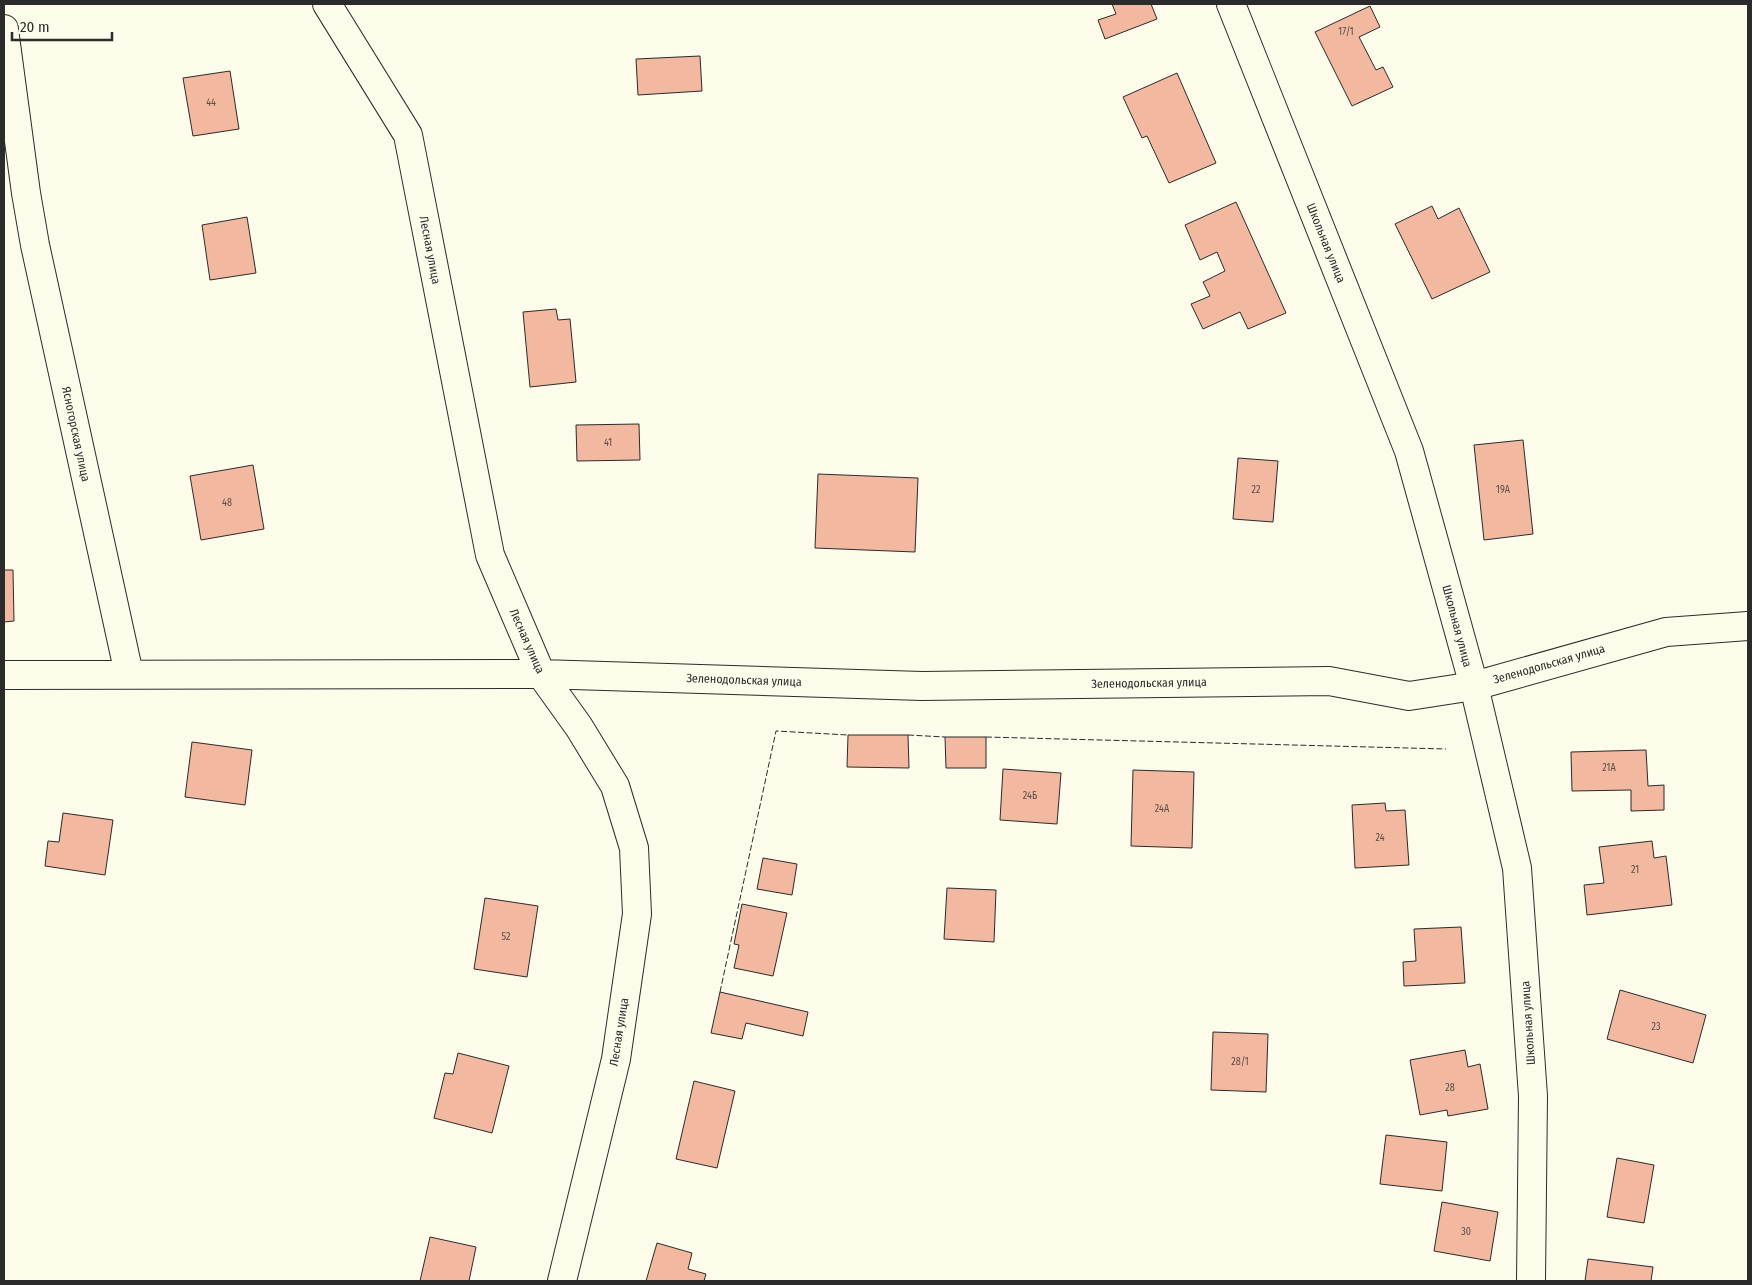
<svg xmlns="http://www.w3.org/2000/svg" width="1752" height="1285" font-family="'Fira Sans Condensed',sans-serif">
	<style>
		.building { fill: #f2b8a0; stroke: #2b2b2b }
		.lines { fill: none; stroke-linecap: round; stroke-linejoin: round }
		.street-casing { stroke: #2b2b2b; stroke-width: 30 }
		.street { stroke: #fdfbea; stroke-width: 28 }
		.fence { stroke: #2b2b2b; stroke-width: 1; stroke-dasharray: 6 2.5; stroke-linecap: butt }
		.labels { text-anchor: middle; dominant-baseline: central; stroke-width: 4; stroke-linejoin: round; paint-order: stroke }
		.number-label { font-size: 10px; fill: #5d4e48 }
		.street-label { font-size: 12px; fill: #2b2b2b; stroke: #fdfbea }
	</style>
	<rect width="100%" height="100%" fill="#fdfbea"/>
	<path class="building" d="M1112 4H1151L1157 19 1105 39 1098 20 1116 14Z
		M1370 6 1380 27 1359 37 1376 70 1383 67 1393 87 1352 106 1315 32Z
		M700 56 702 91 638 95 636 59Z
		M230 71 239 129 193 136 183 78Z
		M1177 73 1216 163 1169 183 1147 136 1142 138 1123 97Z
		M1236 202 1286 313 1248 329 1240 312 1203 329 1191 304 1210 296 1203 282 1225 271 1217 252 1200 260 1185 225Z
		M1432 206 1438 219 1459 208 1490 272 1432 299 1395 224Z
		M247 217 256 273 210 280 202 225Z
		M556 309 558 320 570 319 576 382 530 387 523 312Z
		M639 424 640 460 577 461 576 425Z
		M1523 440 1533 534 1484 540 1474 445Z
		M1238 458 1278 461 1273 522 1233 519Z
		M253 465 264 529 201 540 190 476Z
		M818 474 918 478 915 552 815 548Z
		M4 570H13L14 621 4 622Z
		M848 735H908L909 768 847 767Z
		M945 737H986V768H946Z
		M192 742 252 750 245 805 185 797Z
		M1646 750 1648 786 1664 785V810L1631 811V790L1572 791 1571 752Z
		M1003 769 1061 773 1057 824 1000 820Z
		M1133 770 1194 772 1192 848 1131 846Z
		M1385 803 1386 811 1405 810 1409 865 1355 868 1352 805Z
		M63 813 113 820 105 875 45 866 48 841 59 842Z
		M1652 841 1654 858 1666 856 1672 905 1587 915 1584 885 1604 883 1599 847Z
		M763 858 797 864 792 895 757 889Z
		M947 888 996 890 994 942 944 939Z
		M485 898 538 906 527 977 474 969Z
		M742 904 787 913 773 976 734 968 739 945 734 944Z
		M1461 927 1465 983 1404 986 1403 962 1416 961 1414 929Z
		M1620 990 1706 1015 1693 1063 1607 1039Z
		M720 992 808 1012 803 1036 746 1023 742 1039 711 1033Z
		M1213 1032 1268 1034 1266 1092 1211 1090Z
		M1465 1050 1468 1067 1480 1064 1488 1109 1448 1116 1447 1110 1420 1115 1410 1060Z
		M458 1053 509 1066 492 1133 434 1118 445 1073 453 1074Z
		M694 1081 735 1091 717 1168 676 1159Z
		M1386 1135 1447 1142 1442 1191 1380 1184Z
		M1617 1158 1654 1165 1644 1223 1607 1217Z
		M1442 1202 1498 1212 1490 1261 1434 1251Z
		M430 1237 476 1247 469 1281H420Z
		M657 1243 692 1253 688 1269 706 1274 704 1281H646Z
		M1588 1259 1653 1267 1651 1281H1585Z"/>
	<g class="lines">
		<defs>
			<path id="street" d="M327 4 408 135 490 555 541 674 579 727 615 786 634 848 637 914 616 1059 562 1281
				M1231 4 1409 451 1474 686 1517 868 1533 1096 1531 1281
				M4 29 26 193 35 245 129 674
				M4 675 541 674 922 686 1329 681 1409 696 1474 686 1666 632 1748 626"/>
		</defs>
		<use href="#street" class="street-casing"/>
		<use href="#street" class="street"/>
		<path class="fence" d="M908 735 945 737
			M986 737 1446 749
			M720 992 776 731 848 735"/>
	</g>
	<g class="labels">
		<g class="number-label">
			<text x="1346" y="32">17/1</text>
			<text x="211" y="103">44</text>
			<text x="608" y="443">41</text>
			<text x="1256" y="490">22</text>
			<text x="1503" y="490">19А</text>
			<text x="227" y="503">48</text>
			<text x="1609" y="768">21А</text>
			<text x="1030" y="796">24Б</text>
			<text x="1162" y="809">24А</text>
			<text x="1380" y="838">24</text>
			<text x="1635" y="870">21</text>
			<text x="506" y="937">52</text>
			<text x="1656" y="1027">23</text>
			<text x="1240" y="1062">28/1</text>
			<text x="1450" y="1088">28</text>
			<text x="1466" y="1232">30</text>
		</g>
		<g class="street-label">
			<text transform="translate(1326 243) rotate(68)">Школьная улица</text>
			<text transform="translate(430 250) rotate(79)">Лесная улица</text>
			<text transform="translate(76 434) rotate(78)">Ясногорская улица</text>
			<text transform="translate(1457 626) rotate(75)">Школьная улица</text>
			<text transform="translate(527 641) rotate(66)">Лесная улица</text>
			<text transform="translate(1549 664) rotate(-16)">Зеленодольская улица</text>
			<text transform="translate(744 680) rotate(2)">Зеленодольская улица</text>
			<text transform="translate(1149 683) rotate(-1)">Зеленодольская улица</text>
			<text transform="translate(1528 1023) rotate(-94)">Школьная улица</text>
			<text transform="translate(619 1032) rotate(-81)">Лесная улица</text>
		</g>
	</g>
	<rect width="1752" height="1285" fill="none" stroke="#2b2b2b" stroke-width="10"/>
	<path d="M12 32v8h100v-8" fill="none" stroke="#2b2b2b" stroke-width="2.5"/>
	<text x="20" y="32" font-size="15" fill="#2b2b2b" stroke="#fdfbea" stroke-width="4" paint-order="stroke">20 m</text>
</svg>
